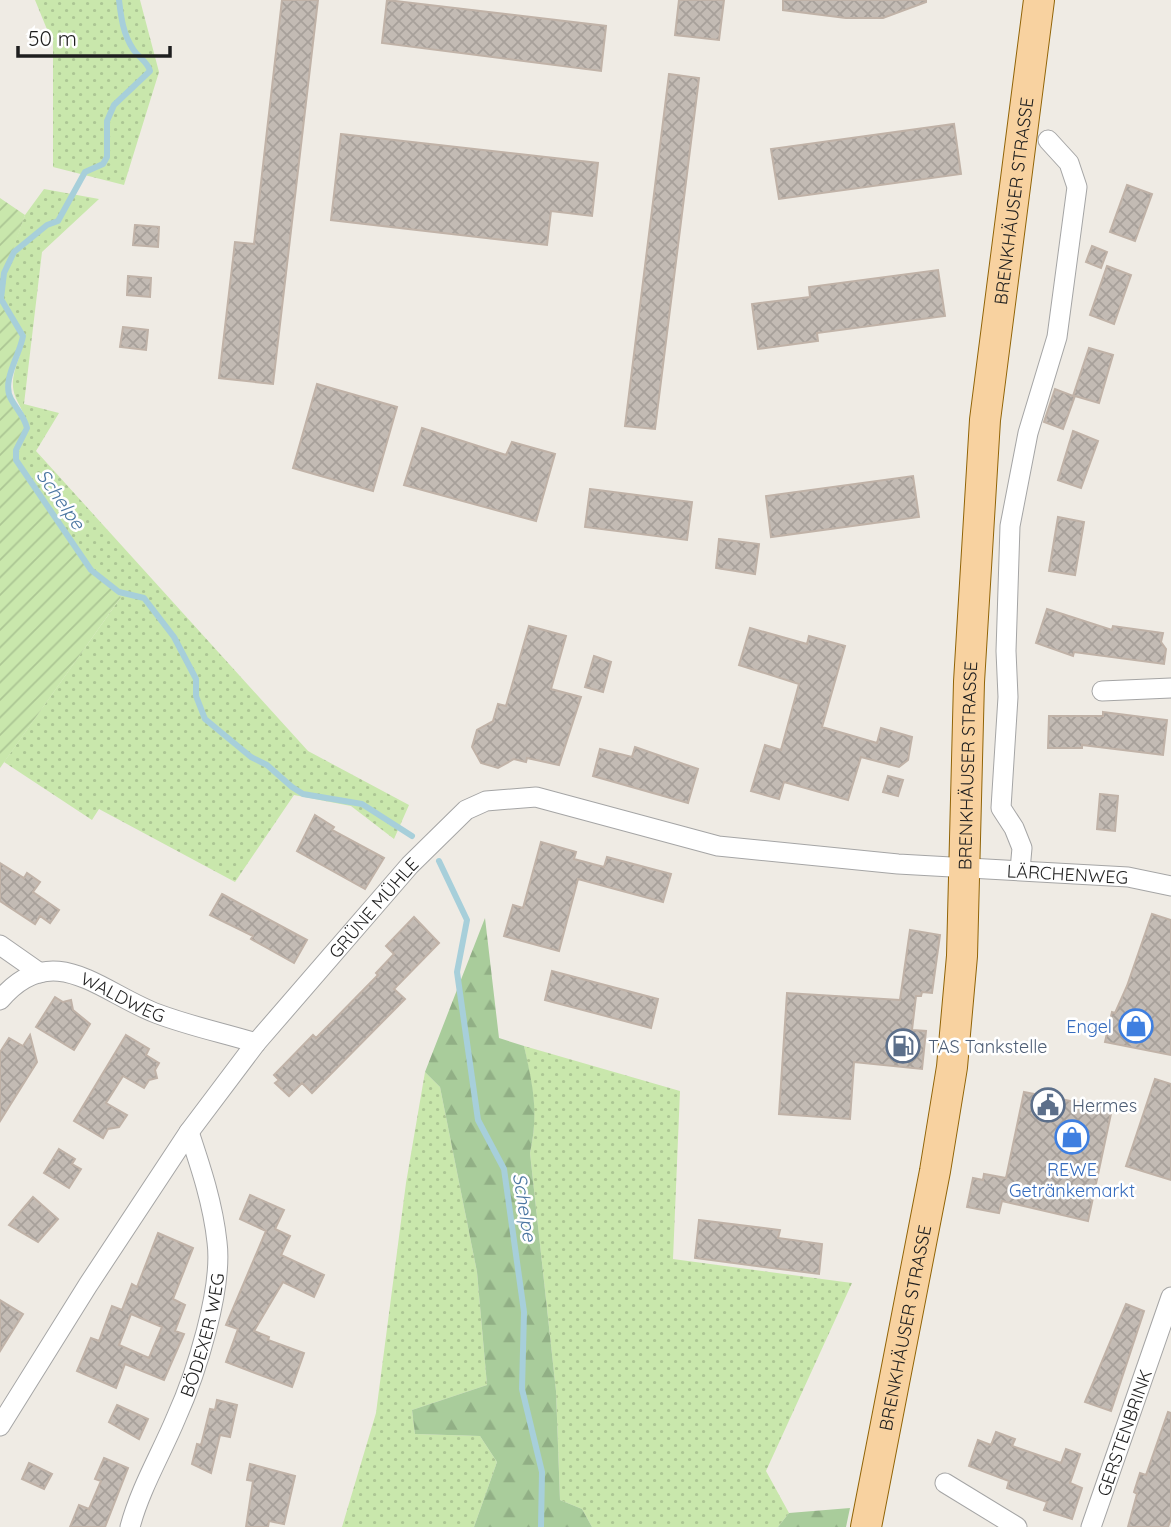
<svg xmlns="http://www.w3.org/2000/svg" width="1171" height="1527" font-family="Quicksand,sans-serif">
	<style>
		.grass { fill: url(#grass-dots) }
		.forest { fill: url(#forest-firs) }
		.garden { fill: url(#garden-furrows) }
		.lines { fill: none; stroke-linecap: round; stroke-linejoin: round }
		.stream { stroke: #a7cfda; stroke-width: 6 }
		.building { fill: url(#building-cross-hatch); stroke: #c0b2a7; stroke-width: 2; fill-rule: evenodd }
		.minor-casing { stroke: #a5a5a5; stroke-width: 21 }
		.primary-casing { stroke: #916407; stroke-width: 32 }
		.minor { stroke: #fff; stroke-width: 19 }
		.primary { stroke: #f8d2a0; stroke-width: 30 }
		.labels { text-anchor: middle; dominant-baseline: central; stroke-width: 5; stroke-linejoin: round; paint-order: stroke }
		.street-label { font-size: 18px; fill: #1e1e1e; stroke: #fff }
		.shop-label { font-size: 18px; fill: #366cbe; stroke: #fff; text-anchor: end }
		.service-label { font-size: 18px; fill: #4e5e75; stroke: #fff; text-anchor: start }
		.water-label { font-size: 19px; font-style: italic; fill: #4c77a2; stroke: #fff }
	</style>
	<defs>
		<pattern id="grass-dots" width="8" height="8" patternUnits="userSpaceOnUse" patternTransform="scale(1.75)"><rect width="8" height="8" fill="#c9e7ac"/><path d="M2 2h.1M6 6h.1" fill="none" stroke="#acc694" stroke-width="1.8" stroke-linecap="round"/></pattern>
		<pattern id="forest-firs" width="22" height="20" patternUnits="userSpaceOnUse" patternTransform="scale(1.75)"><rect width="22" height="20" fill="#a9cc9b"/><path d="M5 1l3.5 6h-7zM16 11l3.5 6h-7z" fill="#91af85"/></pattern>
		<pattern id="garden-furrows" width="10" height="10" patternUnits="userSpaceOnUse" patternTransform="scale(1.75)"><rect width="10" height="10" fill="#c9e7ac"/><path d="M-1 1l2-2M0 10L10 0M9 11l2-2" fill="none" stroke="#acc694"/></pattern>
		<pattern id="building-cross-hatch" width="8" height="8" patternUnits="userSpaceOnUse" patternTransform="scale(1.75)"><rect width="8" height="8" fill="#c3bbb4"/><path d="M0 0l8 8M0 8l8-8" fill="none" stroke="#a7a09a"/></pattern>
	</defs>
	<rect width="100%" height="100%" fill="#efebe4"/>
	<path class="grass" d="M35 0H140L159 72 124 185 53 167V44Z
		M44 189 99 199 42 252 24 404 59 413 36 451 308 751 409 805 394 839 351 806 294 795 235 882 99 809 92 820 4 762 121 597 91 570 16 460C16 449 23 444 25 434 29 398 0 404 20 355L1 299 4 273 25 215Z
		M524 1046 680 1091 673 1259 852 1283 766 1471 789 1513 778 1527H592L582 1509 560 1500 556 1391 530 1153C539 1112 532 1086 524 1046Z
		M425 1072 440 1087 477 1272 487 1385 412 1410 415 1434 480 1436 497 1462 474 1527H342L376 1413 406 1183Z"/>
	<path class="forest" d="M485 918 499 1038 524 1046C533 1086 539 1112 530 1153L556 1391 560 1500 582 1509 592 1527H474L497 1462 480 1436 415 1434 412 1410 487 1385 477 1272 440 1087 425 1072Z
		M850 1508 846 1527H778L789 1513Z"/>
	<path class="garden" d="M0 198 25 215 5 273 1 299 23 336C20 355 1 381 11 399 17 410 24 416 27 428L16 450V460L91 570 121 597 0 768Z"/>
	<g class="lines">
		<path class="stream" d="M119 0C121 17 123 34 133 49 138 57 148 62 150 71L114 105 107 121V157L103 164 85 172 58 221 47 225 14 252 4 273 1 299 23 336C20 355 1 381 11 399 17 410 24 416 27 428L16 450V460L91 570 119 592 144 598 174 637 196 679V696L205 719 251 757 267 765 292 787 303 794 362 804 412 836
			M439 861 467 920 457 972 478 1120 504 1169 524 1312 522 1389 542 1472 541 1527"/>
	</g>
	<path class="building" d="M282 0H318L273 384 219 378 235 242 254 244Z
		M387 0 606 26 601 71 382 43Z
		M679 0H724L719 40 675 35Z
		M783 0H926V2L883 18H846L783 10Z
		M669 74 699 78 655 429 625 426Z
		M954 124 961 174 779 199 771 149Z
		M341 134 598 163 592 216 551 211 547 245 331 220Z
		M1127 185 1152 194 1135 241 1110 232Z
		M135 225 159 227 158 247 133 245Z
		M1092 246 1107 252 1101 268 1086 262Z
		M1107 266 1131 275 1114 324 1090 315Z
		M938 270 945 316 817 333 818 341 758 349 752 304 810 297 809 287Z
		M128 276 151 278 150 297 127 295Z
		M123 327 148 330 146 350 120 347Z
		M1089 348 1113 355 1099 403 1075 396 1063 429 1044 422 1055 389 1073 396Z
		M317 384 397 407 373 491 293 468Z
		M422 428 506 455 512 442 555 454 536 521 404 485Z
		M1073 431 1098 441 1081 488 1058 480Z
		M913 476 919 517 771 537 766 496Z
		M590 489 692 502 687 540 585 527Z
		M1058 517 1084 522 1075 575 1049 571Z
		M719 539 759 544 755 574 716 568Z
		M1047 609 1112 630 1113 626 1163 633 1161 642 1166 649 1164 664 1074 652 1073 656 1036 643Z
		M529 626 566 636 551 689 581 697 559 765 527 758 526 762 514 759 498 768 481 763 472 747 477 730 493 721 498 704 506 706Z
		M750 628 807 644 809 636 845 646 822 727 877 743 881 728 912 737 908 760 899 767 861 757 848 800 784 782 779 799 751 791 765 745 781 750 799 684 739 665Z
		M594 656 611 662 603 692 585 687Z
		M1103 712 1167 720 1163 755 1082 745V748H1048L1049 716H1103Z
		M635 747 698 769 688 803 593 776 600 749 632 757Z
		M888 776 903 780 898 796 883 792Z
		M1100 794 1118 796 1115 831 1097 829Z
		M315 815 334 827 332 830 384 858 365 889 297 851Z
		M541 842 576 852 574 859 604 867 607 857 671 874 663 902 578 879 559 951 504 936 513 905 523 908Z
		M0 863 24 878 27 873 40 882 33 892 59 910 50 923 40 916 35 924 0 901Z
		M222 894 307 940 294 963 251 939 253 936 210 915Z
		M1152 914 1171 920V1055L1105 1042 1112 1012 1115 1013 1127 986Z
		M414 917 439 943 394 989 405 999 312 1093 302 1083 289 1096 275 1083 279 1080 274 1075 313 1035 316 1038 378 975 376 973 394 954 386 946Z
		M910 930 940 935 932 993 922 992 921 996H916L912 1030 926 1031 922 1069 854 1062 850 1119 779 1114 787 993 900 1000Z
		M552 971 658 999 651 1028 545 1000Z
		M55 997 63 1002 71 1000 73 1010 90 1024 74 1050 36 1027Z
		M30 1035 37 1062 0 1121V1052L9 1038 23 1046Z
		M126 1035 149 1049 146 1055 159 1063 155 1070 157 1078 149 1080 144 1088 123 1076 106 1103 127 1115 119 1127 108 1129 103 1138 74 1121Z
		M1155 1079 1171 1084V1180L1126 1166Z
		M1024 1092 1112 1109 1088 1221 1002 1201 999 1213 967 1207 973 1178 983 1180 984 1174 1006 1178Z
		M59 1149 75 1159 72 1164 81 1169 69 1188 44 1173Z
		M250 1195 284 1210 275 1229 290 1236 281 1255 324 1275 314 1297 283 1282 254 1331 269 1337 268 1340 304 1353 292 1387 226 1362 238 1329 226 1325 266 1231 240 1219Z
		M33 1197 58 1219 38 1242 9 1225Z
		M699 1220 780 1230 778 1238 822 1244 819 1274 695 1258Z
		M158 1233 193 1248 173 1299 185 1305 175 1331 184 1334 164 1380 125 1364 116 1388 77 1371 91 1338 99 1341 112 1306 122 1310 132 1284 137 1287ZM131 1314 162 1327 149 1358 119 1345Z
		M0 1300 23 1314 0 1351Z
		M1126 1304 1144 1311 1111 1411 1085 1402Z
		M217 1400 237 1405 230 1437 220 1435 211 1473 192 1464 197 1444 201 1445 210 1409 215 1410Z
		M117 1405 148 1419 139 1439 109 1422Z
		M1168 1412 1171 1413V1519L1168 1527H1128L1137 1494 1134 1492 1140 1473 1146 1475Z
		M996 1432 1015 1439 1012 1446 1061 1463 1066 1449 1080 1454 1070 1483 1082 1488 1072 1519 1044 1510 1047 1502 1007 1488 1009 1481 969 1466 978 1440 991 1445Z
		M104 1458 128 1468 105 1527H70L79 1505 89 1509 101 1481 95 1479Z
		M29 1463 52 1474 44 1489 22 1479Z
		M250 1464 295 1476 284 1524 269 1521 268 1527H246L253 1481 247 1480Z"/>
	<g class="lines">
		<defs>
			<g id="minor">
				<path d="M1102 691 1171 688"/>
				<path d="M1020 870 1022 848 1014 828 1001 808 1008 697 1006 651 1010 526 1028 433 1057 337 1077 187 1069 163 1048 140"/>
				<path d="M0 945 40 973"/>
				<path id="s1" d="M0 1000C53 937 101 993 158 1014 190 1026 223 1033 256 1043"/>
				<path id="s2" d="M0 1426 88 1285 189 1132 256 1043 410 865 466 810 486 801 536 797 718 846 898 864 1128 877 1171 886"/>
				<path d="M945 1483 1017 1527"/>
				<path id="s3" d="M130 1527C140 1489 161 1454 176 1418 196 1374 223 1289 217 1242 213 1204 201 1168 189 1132"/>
				<path id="s4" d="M1091 1527 1171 1297"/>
			</g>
			<g id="primary">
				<path id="s5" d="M866 1527 935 1171 952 1067 962 956 969 682 985 420 1039 0"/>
			</g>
		</defs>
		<use href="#minor" class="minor-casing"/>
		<use href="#primary" class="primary-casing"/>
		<use href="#minor" class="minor"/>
		<use href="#primary" class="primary"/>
	</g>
	<defs>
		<symbol id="shop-ring" viewBox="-11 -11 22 22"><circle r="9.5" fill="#fff" stroke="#3f7fe0" stroke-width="1.5"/><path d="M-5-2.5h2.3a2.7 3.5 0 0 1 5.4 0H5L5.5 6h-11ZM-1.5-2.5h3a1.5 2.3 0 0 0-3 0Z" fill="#3f7fe0"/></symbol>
		<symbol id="fuel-ring" viewBox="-11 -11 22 22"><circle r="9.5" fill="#fff" stroke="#5c6f8a" stroke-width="1.5"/><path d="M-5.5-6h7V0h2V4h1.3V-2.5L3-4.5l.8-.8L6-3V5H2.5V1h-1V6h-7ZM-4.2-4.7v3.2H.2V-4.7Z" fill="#5c6f8a"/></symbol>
		<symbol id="civic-ring" viewBox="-11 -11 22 22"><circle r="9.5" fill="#fff" stroke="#5c6f8a" stroke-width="1.5"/><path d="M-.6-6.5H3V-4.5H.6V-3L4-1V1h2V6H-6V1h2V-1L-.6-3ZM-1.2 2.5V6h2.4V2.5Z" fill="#5c6f8a"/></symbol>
	</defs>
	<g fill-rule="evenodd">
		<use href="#shop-ring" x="1117" y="1007" width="38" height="38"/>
		<use href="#fuel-ring" x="884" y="1027" width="38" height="38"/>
		<use href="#civic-ring" x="1029" y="1086" width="38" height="38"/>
		<use href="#shop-ring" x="1053" y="1118" width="38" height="38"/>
	</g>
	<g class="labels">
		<g class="street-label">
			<text stroke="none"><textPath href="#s5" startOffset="1337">BRENKHÄUSER STRASSE</textPath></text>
			<text stroke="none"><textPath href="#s5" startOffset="770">BRENKHÄUSER STRASSE</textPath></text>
			<text stroke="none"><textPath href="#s2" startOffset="1386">LÄRCHENWEG</textPath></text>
			<text stroke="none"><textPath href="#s2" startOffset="640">GRÜNE MÜHLE</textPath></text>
			<text stroke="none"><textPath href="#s1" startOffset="138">WALDWEG</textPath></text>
			<text stroke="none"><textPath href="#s5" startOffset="203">BRENKHÄUSER STRASSE</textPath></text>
			<text stroke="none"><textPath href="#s3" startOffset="206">BÖDEXER WEG</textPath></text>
			<text stroke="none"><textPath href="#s4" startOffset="100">GERSTENBRINK</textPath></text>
		</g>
		<g class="shop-label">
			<text x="1112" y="1026">Engel</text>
			<text x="1072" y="1169" text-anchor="middle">REWE<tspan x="1072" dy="21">Getränkemarkt</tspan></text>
		</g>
		<g class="service-label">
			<text x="928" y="1046">TAS Tankstelle</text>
			<text x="1072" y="1105">Hermes</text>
		</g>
		<g class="water-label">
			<text transform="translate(61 499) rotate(55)">Schelpe</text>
			<text transform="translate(525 1207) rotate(81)">Schelpe</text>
		</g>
	</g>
	<path d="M18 46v10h152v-10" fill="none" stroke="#1e1e1e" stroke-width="3.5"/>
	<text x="28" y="46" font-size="21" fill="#1e1e1e" stroke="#ffffff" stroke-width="5" paint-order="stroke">50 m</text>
</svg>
